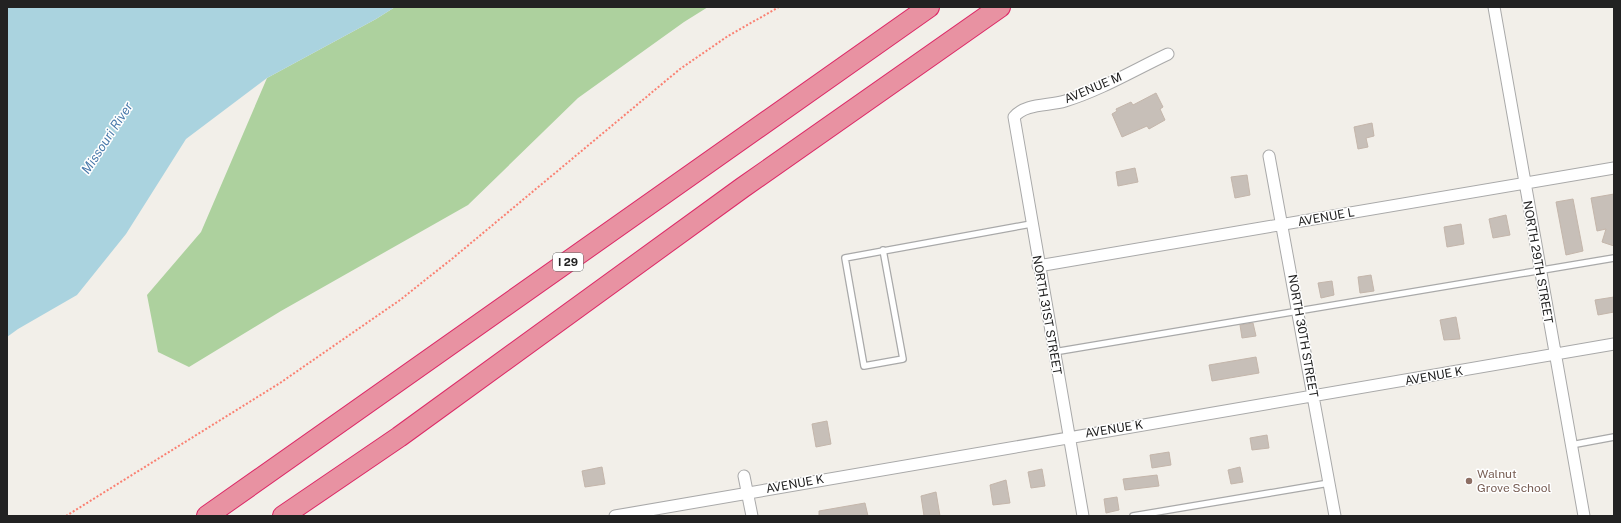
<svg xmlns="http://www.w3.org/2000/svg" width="1621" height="523" font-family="'Public Sans',sans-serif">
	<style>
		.forest { fill: #add19e }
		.water { fill: #aad3df }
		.building { fill: #c7bfb8; stroke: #c4b6ab }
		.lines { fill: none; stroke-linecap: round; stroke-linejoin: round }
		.lane-casing { stroke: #a9a9a9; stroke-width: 8 }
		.street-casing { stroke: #a9a9a9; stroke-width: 13 }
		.highway-casing { stroke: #dc2a67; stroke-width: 22 }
		.path { stroke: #fa8072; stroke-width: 2; stroke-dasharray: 2 2; stroke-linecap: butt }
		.lane { stroke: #fff; stroke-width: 5.5 }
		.street { stroke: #fff; stroke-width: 11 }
		.highway { stroke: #e892a2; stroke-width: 20 }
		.education-dot { fill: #8d6e63; stroke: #fff; stroke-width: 1.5 }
		.labels { text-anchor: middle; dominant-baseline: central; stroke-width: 3; stroke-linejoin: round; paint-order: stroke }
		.shield { fill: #fff; stroke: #646464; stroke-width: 1 }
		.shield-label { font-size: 11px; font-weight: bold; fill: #222 }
		.street-label { font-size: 12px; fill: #222; stroke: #fff }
		.education-label { font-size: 12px; fill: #785e54; stroke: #fff; text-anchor: start }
		.water-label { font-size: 13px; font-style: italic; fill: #4a7aab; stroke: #fff }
	</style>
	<rect width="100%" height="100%" fill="#f2efe9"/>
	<path class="forest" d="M395 7H708L684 22 578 98 468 205 281 311 189 367 158 352 147 295 201 232 267 78 376 19Z"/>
	<path class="water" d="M7 7H395L376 19 267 78 186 139 126 234 77 295 18 329 7 337Z"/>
	<path class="building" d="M1156 93 1163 107 1160 109 1165 120 1149 129 1147 126 1122 137 1112 114 1117 111 1116 109 1131 102 1133 105Z
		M1372 123 1374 136 1366 138 1368 147 1358 149 1354 127Z
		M1135 168 1138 182 1118 186 1116 172Z
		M1247 175 1250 195 1235 198 1231 177Z
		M1614 194V246L1602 242 1606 229 1597 231 1591 198Z
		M1573 199 1583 251 1566 255 1556 202Z
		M1506 215 1510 235 1493 238 1489 219Z
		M1461 224 1464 244 1447 247 1444 227Z
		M1371 275 1374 291 1360 293 1358 277Z
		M1332 281 1334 295 1321 298 1318 283Z
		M1614 297V312L1598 315 1595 300Z
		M1456 317 1460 339 1444 340 1440 320Z
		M1253 323 1256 336 1242 338 1240 325Z
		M1256 357 1259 373 1212 381 1209 365Z
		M827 421 831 444 816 447 812 424Z
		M1267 435 1269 448 1252 450 1250 438Z
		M1169 452 1171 465 1152 468 1150 455Z
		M602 467 605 484 585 487 582 471Z
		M1240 467 1243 482 1231 484 1228 470Z
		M1042 469 1045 486 1031 488 1028 472Z
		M1157 475 1159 486 1125 490 1123 479Z
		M1006 480 1010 503 993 505 990 485Z
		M936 492 940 516H924L921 496Z
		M1117 497 1119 510 1106 513 1104 499Z
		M865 503 868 516H819V511Z"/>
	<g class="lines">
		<defs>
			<path id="lane" d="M883 250 903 359 864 366 845 258 1031 224
				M1054 352 1614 258
				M1571 445 1614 437
				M1133 516 1329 483"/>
			<path id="street" d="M1494 7 1584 516
				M1269 156 1335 516
				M1038 266 1614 168
				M744 476 752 516
				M615 516 1614 344
				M1083 516 1014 117C1025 103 1049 106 1065 101 1101 90 1134 70 1168 54"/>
			<path id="highway" d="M207 516 929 7
				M283 516 399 437 742 188 1000 7"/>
		</defs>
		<use href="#lane" class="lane-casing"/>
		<use href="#street" class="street-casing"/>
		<use href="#highway" class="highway-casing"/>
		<path class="path" d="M66 516 280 383 400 300 453 258 680 69 728 36 779 7"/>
		<use href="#lane" class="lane"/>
		<use href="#street" class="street"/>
		<use href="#highway" class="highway"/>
	</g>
	<circle class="education-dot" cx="1469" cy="481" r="4"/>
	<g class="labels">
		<rect class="shield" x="553" y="253" width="30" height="18" rx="3"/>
		<g class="shield-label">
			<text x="568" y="262">I 29</text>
		</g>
		<g class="street-label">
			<text transform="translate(1093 88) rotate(-23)">AVENUE M</text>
			<text transform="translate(1326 217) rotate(-10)">AVENUE L</text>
			<text transform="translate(1538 262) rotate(80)">NORTH 29TH STREET</text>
			<text transform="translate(1047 315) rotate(80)">NORTH 31ST STREET</text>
			<text transform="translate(1303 336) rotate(80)">NORTH 30TH STREET</text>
			<text transform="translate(1434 376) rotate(-10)">AVENUE K</text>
			<text transform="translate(1114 429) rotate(-9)">AVENUE K</text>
			<text transform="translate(795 484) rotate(-10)">AVENUE K</text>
		</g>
		<g class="education-label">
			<text x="1477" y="474">Walnut<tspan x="1477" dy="14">Grove School</tspan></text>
		</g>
		<g class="water-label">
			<text transform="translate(107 138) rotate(-57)">Missouri River</text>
		</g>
	</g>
	<rect width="1621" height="523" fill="none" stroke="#222222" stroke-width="16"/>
</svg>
